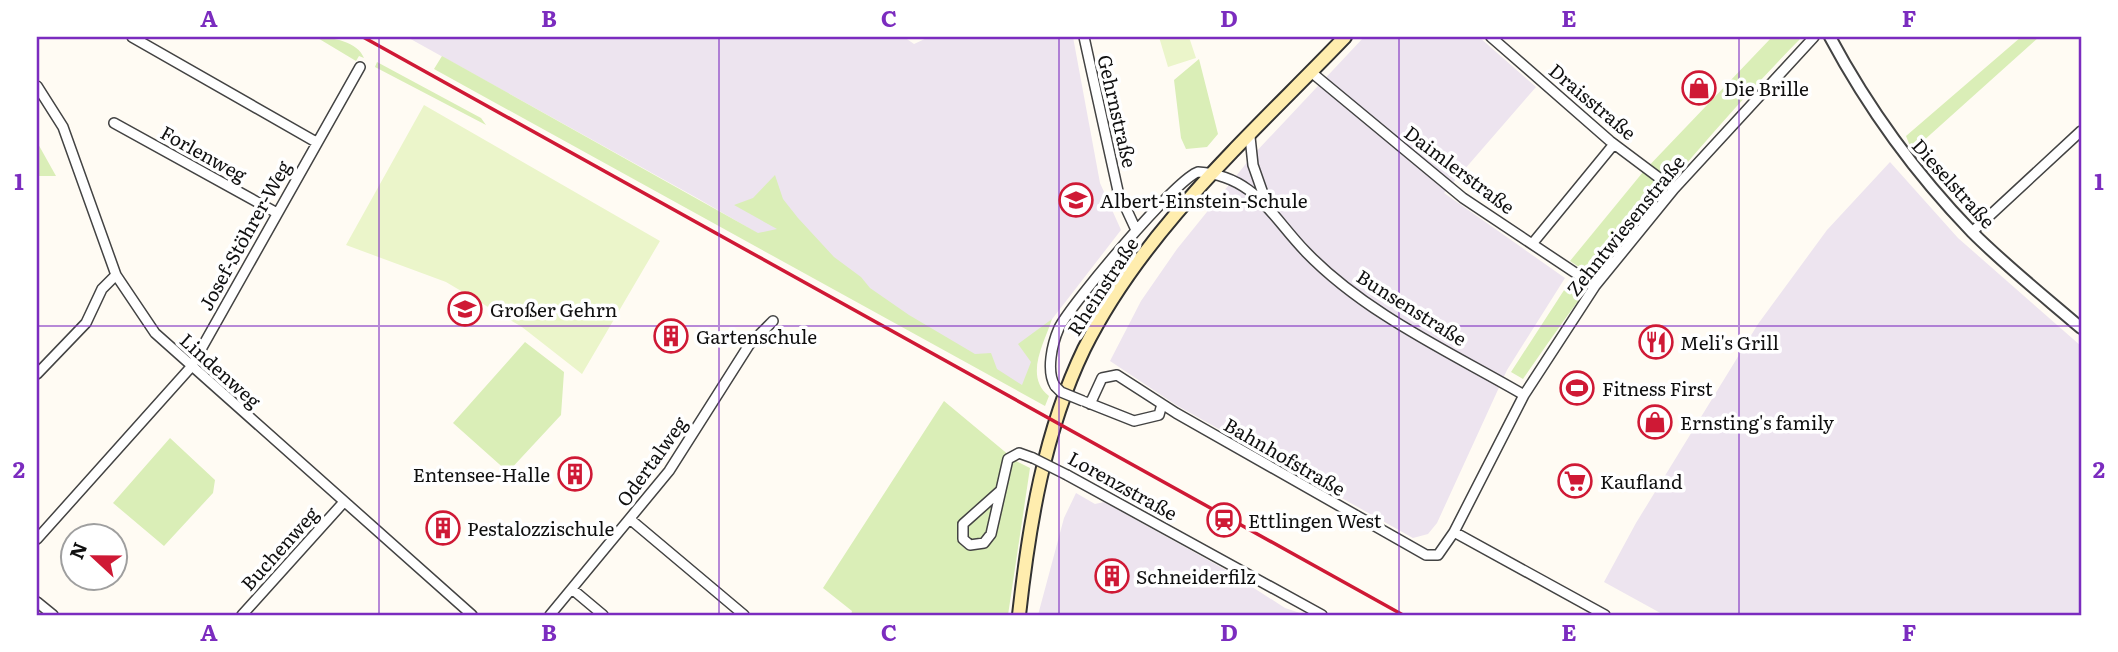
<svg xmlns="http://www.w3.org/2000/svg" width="2118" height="652" font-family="Literata,serif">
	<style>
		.industrial { fill: #ede4ef }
		.green { fill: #daeeb7 }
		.pitch { fill: #ebf5ca }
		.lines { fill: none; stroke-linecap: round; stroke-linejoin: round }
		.minor-casing { stroke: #434343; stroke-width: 12 }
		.tertiary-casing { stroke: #434343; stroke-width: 14 }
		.secondary-casing { stroke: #323232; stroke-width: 16 }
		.minor { stroke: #fff; stroke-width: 9 }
		.tertiary { stroke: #fff; stroke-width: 10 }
		.secondary { stroke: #ffedae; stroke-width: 12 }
		.rail { stroke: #cf1935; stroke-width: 3.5 }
		.minor-bridge-casing { stroke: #434343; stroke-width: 12; stroke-linecap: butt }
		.minor-bridge { stroke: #fff; stroke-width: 9 }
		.grid { fill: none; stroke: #7b2cbf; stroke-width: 2; stroke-opacity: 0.55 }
		.labels { text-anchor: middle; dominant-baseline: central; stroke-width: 7; stroke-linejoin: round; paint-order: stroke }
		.poi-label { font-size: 19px; fill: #101010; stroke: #fff; text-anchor: start }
		.street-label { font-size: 19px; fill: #101010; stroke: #fff }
		.neatline { fill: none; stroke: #7b2cbf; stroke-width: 2.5 }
		.grid-label { font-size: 23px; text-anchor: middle; font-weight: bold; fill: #7b2cbf }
	</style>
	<rect width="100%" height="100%" fill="#fffbf3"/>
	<path class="industrial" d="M407 37H904L914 44 929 37H1073L1100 183 1121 230 1046 327 1023 388 697 198Z
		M1364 37H1479L1536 87 1444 193 1565 278 1507 370 1437 523 1428 534 1413 538 1176 405 1110 361 1141 301 1177 249 1253 155Z
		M1890 162 1958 238 2081 346V615H1664L1604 582 1636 523 1758 324 1827 230Z
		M1076 493 1095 504 1104 502 1226 570 1285 608 1306 615H1038L1064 518Z"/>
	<path class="green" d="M316 37C332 37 358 42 364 58L359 56 356 61Z
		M1772 37H1802C1699 142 1606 257 1523 379L1511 372 1579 267 1570 261 1643 172Z
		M2021 37H2039L1912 151 1906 136Z
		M442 56 758 233 777 229 734 205 753 198 775 175 783 199 798 218 834 257 861 277 870 288 909 315 975 354 991 353 997 369 1022 385 1031 362 1018 344 1052 319C1044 344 1024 376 1049 396L1045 406 434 69Z
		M1199 59 1218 134 1207 147 1186 149 1181 138 1174 80Z
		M377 62 481 118 486 125 375 67Z
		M37 142 56 176H37Z
		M525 342 564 372 561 415 508 472 453 423Z
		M944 401 1016 461 1030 468 1008 615H851L852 611 823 588Z
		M170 438 215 480 213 493 164 546 113 503Z"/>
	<path class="pitch" d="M1159 37H1189L1196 58 1168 67Z
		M424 105 660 241 582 374 522 327 446 282 346 245Z"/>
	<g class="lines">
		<defs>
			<path id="minor" d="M132 37 316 142
				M1084 37 1118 191 1136 230
				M1491 37 1610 141 1674 189
				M1311 72 1463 198 1595 286
				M37 86 63 127 116 275 155 333 472 615
				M114 123 277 213
				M1250 137 1253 165 1266 202
				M1972 232 2081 131
				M1532 244 1614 144
				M37 374 86 323 102 289 116 275
				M1055 386C1046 371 1052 344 1059 328 1071 304 1176 179 1198 172 1255 176 1271 216 1306 252 1366 314 1450 352 1524 395
				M1086 402 1134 421 1159 415 1162 404
				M1090 404 1102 378 1117 375 1176 413 1426 555H1438L1454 532 1605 615
				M1067 475 1322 615
				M1000 491 963 524V539L970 545 984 543 991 534 1008 459 1019 453 1033 458
				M631 520 744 615
				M1454 532 1524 395 1595 286 1674 189 1814 37
				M37 539 191 367 360 67
				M572 589 603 615
				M37 602 53 615
				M242 615 343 503
				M550 615 669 471 749 345 773 321"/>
			<path id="tertiary" d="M1830 37C1868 108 1916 174 1972 232 2006 266 2045 297 2081 328"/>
			<path id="secondary" d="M1019 615C1029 525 1044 432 1084 349 1144 228 1253 133 1345 37"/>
		</defs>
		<use href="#minor" class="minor-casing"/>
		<use href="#tertiary" class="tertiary-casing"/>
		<use href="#secondary" class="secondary-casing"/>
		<use href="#minor" class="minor"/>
		<use href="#tertiary" class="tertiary"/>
		<use href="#secondary" class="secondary"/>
		<path class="rail" d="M363 37 1403 615"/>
		<defs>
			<path id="minor-bridge" d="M1055 386 1061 392 1083 401
				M1033 458 1067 475"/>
		</defs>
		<use href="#minor-bridge" class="minor-bridge-casing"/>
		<use href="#minor-bridge" class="minor-bridge"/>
	</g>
	<path class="grid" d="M379 37V615M719 37V615M1059 37V615M1399 37V615M1739 37V615M37 326H2081"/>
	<defs>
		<symbol id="shop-ring" viewBox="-11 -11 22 22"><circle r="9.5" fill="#fff" stroke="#cf1935" stroke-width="1.5"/><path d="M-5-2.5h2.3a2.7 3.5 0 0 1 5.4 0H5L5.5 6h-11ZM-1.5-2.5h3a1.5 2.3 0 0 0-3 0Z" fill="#cf1935"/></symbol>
		<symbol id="school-ring" viewBox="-11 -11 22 22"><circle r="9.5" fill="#fff" stroke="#cf1935" stroke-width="1.5"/><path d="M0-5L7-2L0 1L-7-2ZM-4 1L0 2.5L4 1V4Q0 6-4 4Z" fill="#cf1935"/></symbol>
		<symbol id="building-ring" viewBox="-11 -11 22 22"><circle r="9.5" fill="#fff" stroke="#cf1935" stroke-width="1.5"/><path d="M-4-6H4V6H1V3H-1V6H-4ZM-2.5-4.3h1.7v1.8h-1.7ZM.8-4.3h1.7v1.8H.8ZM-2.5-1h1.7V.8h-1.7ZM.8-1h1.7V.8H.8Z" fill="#cf1935"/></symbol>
		<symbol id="restaurant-ring" viewBox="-11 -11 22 22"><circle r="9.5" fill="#fff" stroke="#cf1935" stroke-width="1.5"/><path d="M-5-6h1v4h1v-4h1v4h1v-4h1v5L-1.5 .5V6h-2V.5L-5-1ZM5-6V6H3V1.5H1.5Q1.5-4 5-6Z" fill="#cf1935"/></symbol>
		<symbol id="stadium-ring" viewBox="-11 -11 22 22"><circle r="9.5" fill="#fff" stroke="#cf1935" stroke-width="1.5"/><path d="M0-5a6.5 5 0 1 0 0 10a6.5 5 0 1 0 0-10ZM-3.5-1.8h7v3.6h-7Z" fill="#cf1935"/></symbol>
		<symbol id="supermarket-ring" viewBox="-11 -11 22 22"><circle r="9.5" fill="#fff" stroke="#cf1935" stroke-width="1.5"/><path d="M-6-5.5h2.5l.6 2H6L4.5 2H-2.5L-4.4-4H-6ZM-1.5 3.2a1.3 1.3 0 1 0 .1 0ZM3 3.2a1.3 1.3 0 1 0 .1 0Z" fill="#cf1935"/></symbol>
		<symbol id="station-ring" viewBox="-11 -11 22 22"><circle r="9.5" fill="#fff" stroke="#cf1935" stroke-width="1.5"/><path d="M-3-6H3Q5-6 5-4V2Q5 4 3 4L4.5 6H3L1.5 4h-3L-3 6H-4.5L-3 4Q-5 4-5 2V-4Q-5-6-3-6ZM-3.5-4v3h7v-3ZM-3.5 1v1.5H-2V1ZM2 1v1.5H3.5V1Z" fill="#cf1935"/></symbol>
	</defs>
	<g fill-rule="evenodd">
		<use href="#shop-ring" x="1680" y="69" width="38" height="38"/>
		<use href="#school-ring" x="1057" y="181" width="38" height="38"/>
		<use href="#school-ring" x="446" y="290" width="38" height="38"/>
		<use href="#building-ring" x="652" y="317" width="38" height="38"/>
		<use href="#restaurant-ring" x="1637" y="323" width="38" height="38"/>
		<use href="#stadium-ring" x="1558" y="369" width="38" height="38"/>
		<use href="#shop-ring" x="1636" y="403" width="38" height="38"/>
		<use href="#building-ring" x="556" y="455" width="38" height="38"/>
		<use href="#supermarket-ring" x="1556" y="462" width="38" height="38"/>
		<use href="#station-ring" x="1205" y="501" width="38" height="38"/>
		<use href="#building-ring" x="424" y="509" width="38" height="38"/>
		<use href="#building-ring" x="1093" y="557" width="38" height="38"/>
	</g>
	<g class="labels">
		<g class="poi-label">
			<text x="1724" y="88">Die Brille</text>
			<text x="1100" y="200">Albert-Einstein-Schule</text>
			<text x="490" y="309">Großer Gehrn</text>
			<text x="696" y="336">Gartenschule</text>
			<text x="1680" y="342">Meli's Grill</text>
			<text x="1602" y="388">Fitness First</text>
			<text x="1680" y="422">Ernsting's family</text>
			<text x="550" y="474" text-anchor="end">Entensee-Halle</text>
			<text x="1600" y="481">Kaufland</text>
			<text x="1248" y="520">Ettlingen West</text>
			<text x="467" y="528">Pestalozzischule</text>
			<text x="1136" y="576">Schneiderfilz</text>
		</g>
		<g class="street-label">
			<text transform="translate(1593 101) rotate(40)">Draisstraße</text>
			<text transform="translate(1118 111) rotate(77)">Gehrnstraße</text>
			<text transform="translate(204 153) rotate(29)">Forlenweg</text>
			<text transform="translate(1460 169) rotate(37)">Daimlerstraße</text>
			<text transform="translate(1954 183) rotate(48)">Dieselstraße</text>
			<text transform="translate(1625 225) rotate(-51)">Zehntwiesenstraße</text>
			<text transform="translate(244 235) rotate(-61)">Josef-Stöhrer-Weg</text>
			<text transform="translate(1102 286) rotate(-57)">Rheinstraße</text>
			<text transform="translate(1412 307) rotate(32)">Bunsenstraße</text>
			<text transform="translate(221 370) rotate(42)">Lindenweg</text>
			<text transform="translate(1285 456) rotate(30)">Bahnhofstraße</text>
			<text transform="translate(651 461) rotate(-54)">Odertalweg</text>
			<text transform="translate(1123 485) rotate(29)">Lorenzstraße</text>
			<text transform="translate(279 548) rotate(-48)">Buchenweg</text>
		</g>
	</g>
	<rect width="2118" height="652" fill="none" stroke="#ffffff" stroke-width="77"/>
	<g transform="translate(94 557) rotate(292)"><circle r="33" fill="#ffffff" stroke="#9f9f9f" stroke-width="2"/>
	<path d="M0-5L12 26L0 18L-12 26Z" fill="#cf1935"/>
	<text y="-10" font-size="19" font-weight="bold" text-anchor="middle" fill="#101010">N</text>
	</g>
	<rect x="38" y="38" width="2042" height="576" class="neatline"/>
	<g class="grid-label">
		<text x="209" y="27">A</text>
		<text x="549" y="27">B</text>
		<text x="889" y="27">C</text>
		<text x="1229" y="27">D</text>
		<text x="1569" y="27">E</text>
		<text x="1909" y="27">F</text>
		<text x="19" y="190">1</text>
		<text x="2099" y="190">1</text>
		<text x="19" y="478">2</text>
		<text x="2099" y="478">2</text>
		<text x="209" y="641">A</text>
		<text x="549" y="641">B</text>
		<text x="889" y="641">C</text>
		<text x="1229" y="641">D</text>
		<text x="1569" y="641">E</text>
		<text x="1909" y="641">F</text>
	</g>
</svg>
